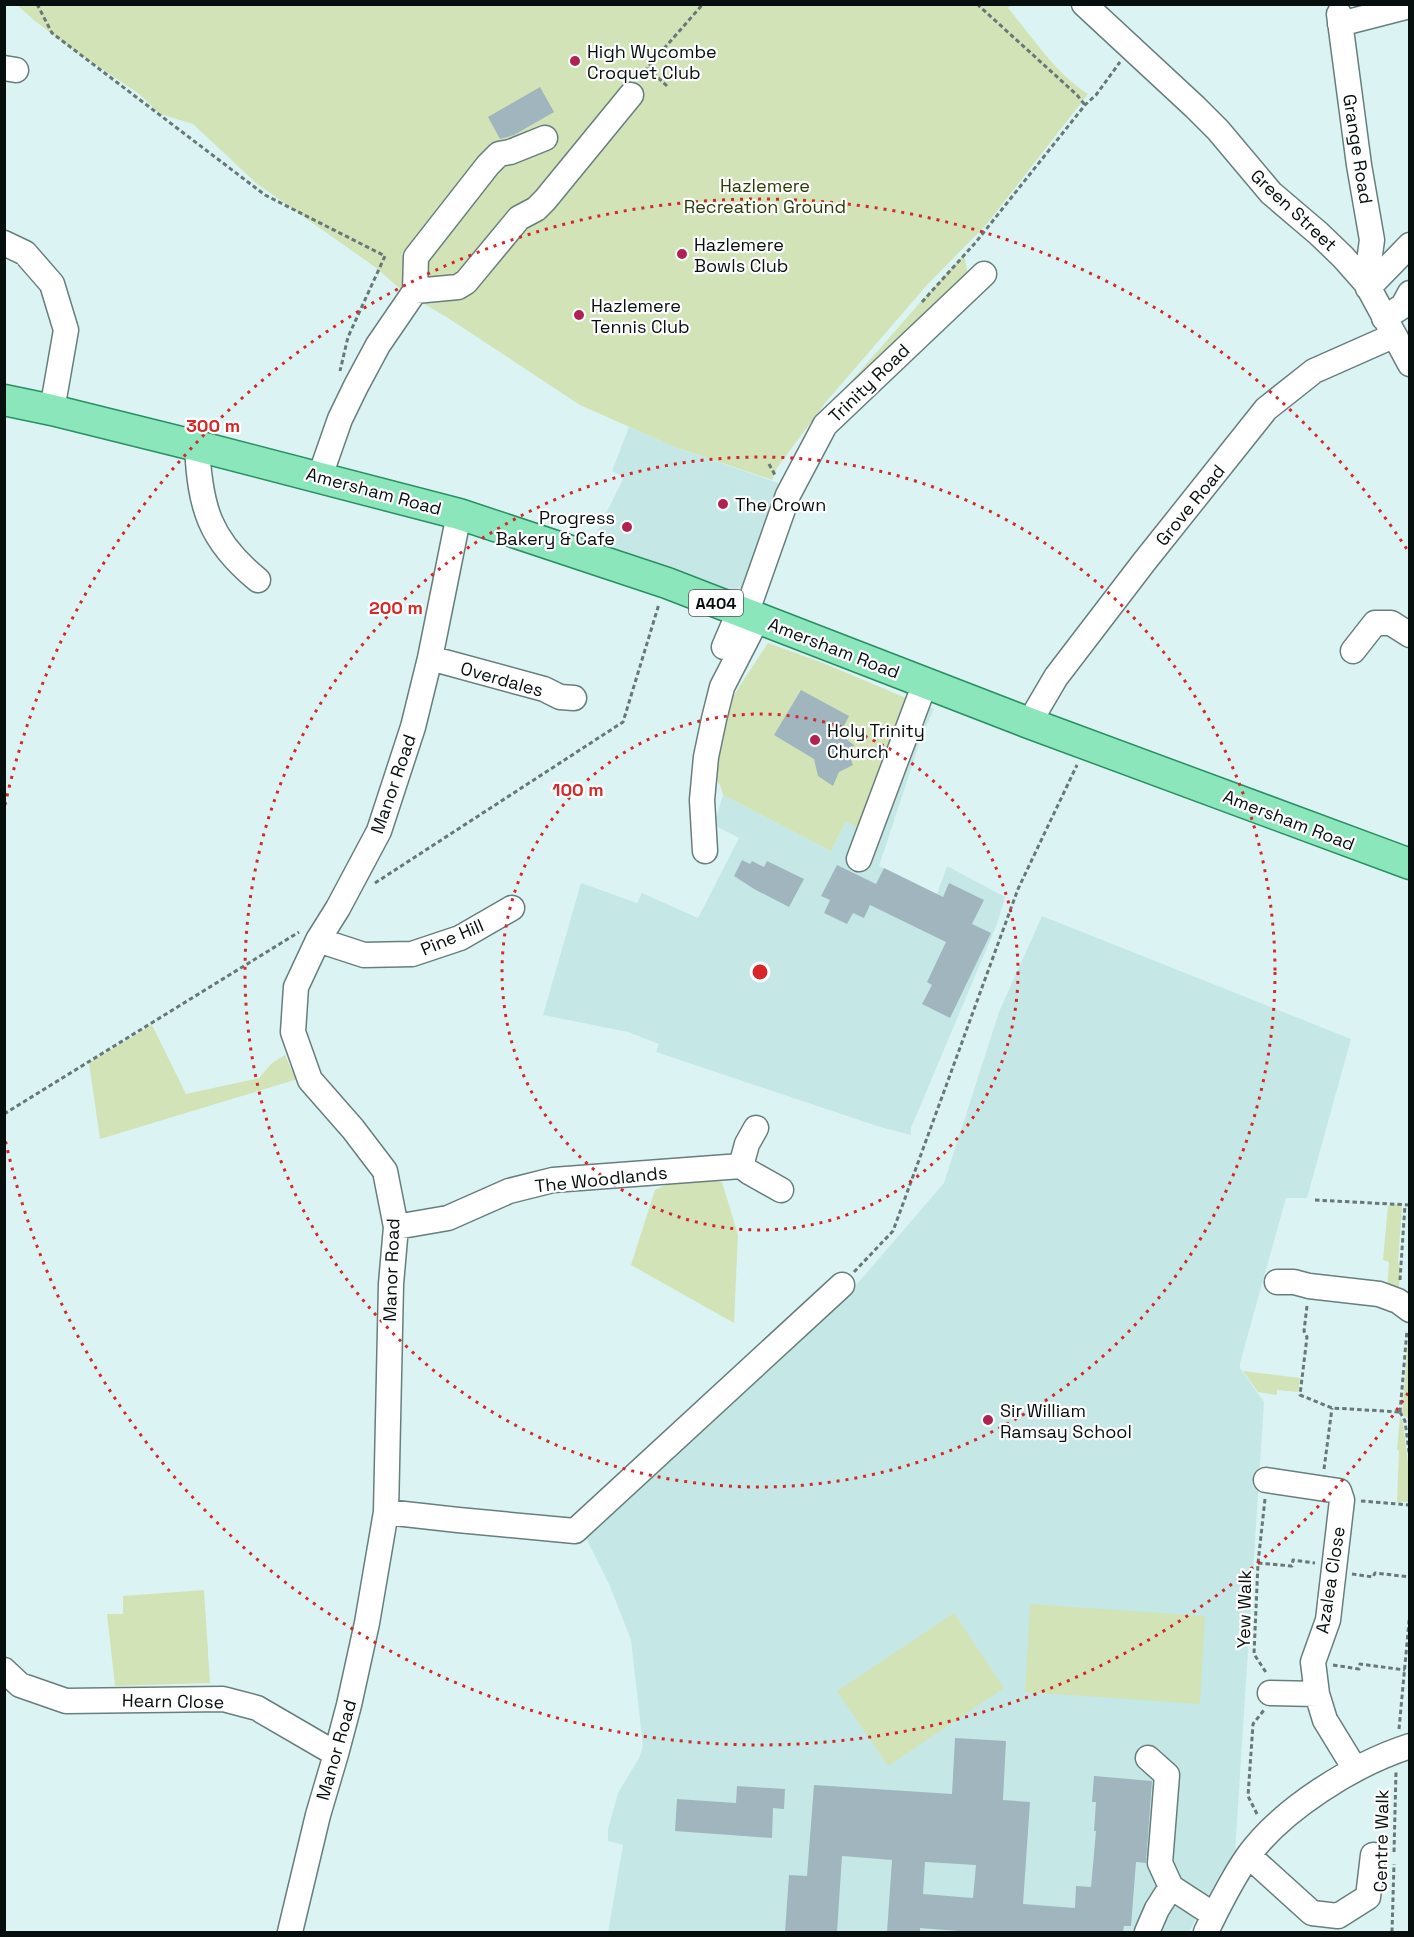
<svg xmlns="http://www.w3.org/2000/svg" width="1414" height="1937" font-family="'Space Grotesk',sans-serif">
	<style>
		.built { fill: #c5e8e6 }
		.green { fill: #d2e3b7 }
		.building { fill: #a1b5bf; fill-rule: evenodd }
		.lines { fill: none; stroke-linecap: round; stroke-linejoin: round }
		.minor-casing { stroke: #687e7d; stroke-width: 27 }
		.major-casing { stroke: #2a8f62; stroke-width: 33 }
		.path { stroke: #687877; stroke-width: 3; stroke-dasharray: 4.5 3; stroke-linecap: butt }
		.minor { stroke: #fff; stroke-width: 24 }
		.major { stroke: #8be6bc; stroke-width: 30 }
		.ring { fill: none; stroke: #d62828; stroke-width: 3; stroke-dasharray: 3 6 }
		.poi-dot { fill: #b12253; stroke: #fff; stroke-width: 2 }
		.labels { text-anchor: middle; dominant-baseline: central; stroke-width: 4.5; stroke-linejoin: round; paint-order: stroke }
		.shield { fill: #fff; stroke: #515656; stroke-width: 1.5 }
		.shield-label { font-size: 16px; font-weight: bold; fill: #060e0e }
		.poi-label { font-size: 18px; fill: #060e0e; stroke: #fff; text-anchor: start }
		.street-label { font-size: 18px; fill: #060e0e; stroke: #fff }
		.park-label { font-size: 18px; fill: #2b3a00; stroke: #fff }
		.centre { fill: #d62828; stroke: #fff; stroke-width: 3 }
		.ring-label { font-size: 18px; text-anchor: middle; font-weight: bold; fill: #d62828; stroke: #fff; stroke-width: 4.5; stroke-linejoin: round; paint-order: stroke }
	</style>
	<rect width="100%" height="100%" fill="#dbf4f3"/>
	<path class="built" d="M629 427 672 446 781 484 751 584 720 594 591 544 624 477 612 471Z
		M918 703 934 709 923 733 879 866 937 894 947 866 1005 897 997 924 911 1128V1135L880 1127 656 1052 659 1044 628 1032 543 1015 581 883 637 903 642 893 698 918 739 838 714 825 723 795 831 851 846 821Z
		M1042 916 1351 1039 1307 1198H1286L1240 1363V1368L1264 1402 1235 1853 1220 1874 1189 1932H608L623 1845 608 1841V1829L618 1793 639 1758 643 1746 631 1640 609 1584 585 1536 648 1482 691 1438 839 1305 944 1183 999 1012Z"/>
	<path class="green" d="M17 5H1012L1008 8C1033 38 1056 74 1088 94L986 225 927 285 825 403 777 468 772 480 672 446 580 405 448 318 404 292 375 267 256 183 193 124 160 114 138 93 69 47 35 21Z
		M962 257 965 259 968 275 827 409 924 298Z
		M768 643 823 663 918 703 876 839 846 821 831 851 723 795 720 785 709 772 720 716Z
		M152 1025 186 1094 259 1078 272 1063 285 1055 293 1073 298 1079 100 1139 89 1063Z
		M695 1178 722 1182 738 1235 734 1323 631 1265 655 1190 677 1180Z
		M1398 1204 1402 1207 1398 1262 1401 1271 1398 1292 1387 1291 1389 1262 1383 1260 1388 1206Z
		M1409 1328V1428L1408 1419 1402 1413Z
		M1243 1371 1300 1378 1298 1392 1277 1390V1395L1258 1392Z
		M1400 1417 1403 1422 1409 1471V1502H1397L1399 1451 1397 1449Z
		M204 1590 210 1683 115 1686 107 1614H123V1596Z
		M1030 1604 1205 1616 1200 1704 1025 1692Z
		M954 1613 1004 1688 888 1766 837 1691Z"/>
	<path class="building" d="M540 87 554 112 514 135 500 139 488 117Z
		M801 690 849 716 840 734 854 745 849 755 853 765 839 772 833 786 818 776 814 759 774 735Z
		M742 860 750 864 752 861 764 867 767 861 804 879 789 907 754 889 734 876Z
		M837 865 876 884 884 868 943 897 949 883 984 900 972 924 991 933 950 1018 922 1004 932 985 927 982 946 942 870 905 864 918 853 913 847 924 824 913 830 900 821 896Z
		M955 1738 1006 1741 1003 1800 1030 1802 1023 1904 1075 1908 1076 1886 1091 1887 1096 1831H1094L1096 1802H1092L1094 1776 1152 1781 1146 1863 1136 1862 1131 1926H1124L1123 1932H970L920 1928V1932H887L892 1860 842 1856 837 1932H785L789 1875 807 1876 814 1785 952 1794ZM925 1862 976 1865 973 1898 923 1894Z
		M737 1786 785 1789 784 1809 773 1808 772 1838 675 1831 677 1799 736 1803Z"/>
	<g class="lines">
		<defs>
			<path id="minor" d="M1084 4 1195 107 1218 130 1271 193 1318 233 1343 257 1366 283 1410 364
				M1339 14 1359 165 1372 240 1366 283
				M1340 24 1410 6
				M4 68 16 70
				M4 243 25 253 52 284 66 330 52 410
				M1368 288 1410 245
				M415 291 458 287 466 282 519 218 536 209 545 200 631 95
				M1384 318 1403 306 1410 293
				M197 446C200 507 209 540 258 580
				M320 476 340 419 356 386 378 345 415 291 416 257 488 165 499 154 510 152 545 138
				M746 614 788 495 825 425 984 274
				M724 647 739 612
				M1353 651 1375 623H1391L1410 635
				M430 658 544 689 560 697 574 698
				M1029 723 1056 677 1144 562 1266 409 1314 371 1393 336
				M705 851 702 800 706 757 714 719 722 687 757 619
				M859 859 925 683
				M318 940 364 955 412 954 460 938 512 908
				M756 1128 747 1144 741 1166 749 1172 781 1190
				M396 1227 448 1218 509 1191 553 1180 741 1166
				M1277 1282H1294L1309 1286 1379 1294 1398 1301 1410 1310
				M1266 1480 1339 1491 1342 1500 1328 1620 1313 1662 1317 1694 1325 1720 1355 1769
				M386 1512 458 1520 575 1531 842 1285
				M4 1670 20 1685 66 1701 223 1699 257 1708 336 1754
				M1270 1693 1317 1694
				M1148 1758 1167 1775 1160 1863 1171 1887 1214 1915
				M1249 1856 1312 1913 1338 1916 1368 1897 1373 1855
				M290 1932 318 1815 336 1754 349 1705 367 1623 386 1512 391 1284 396 1227 385 1171 353 1129 310 1080 293 1032 296 987 318 940 338 908 379 831 413 727 430 658 459 514
				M1147 1932 1157 1909 1171 1887
				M1206 1932C1218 1907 1232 1879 1248 1856 1282 1809 1354 1764 1410 1746"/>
			<path id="major" d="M4 400 52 410 197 446 459 514 667 583 1029 723 1410 864"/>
		</defs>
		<use href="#minor" class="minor-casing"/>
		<use href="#major" class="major-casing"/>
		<path class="path" d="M37 4 52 33 265 195 385 256 348 337 340 371
			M977 4 1077 95 1085 105
			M667 86 647 68 703 4
			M922 302 976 242 1085 105 1096 95 1120 62
			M769 464 775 475
			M375 883 623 722 659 604
			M4 1114 299 932
			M1315 1200 1410 1205
			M854 1272 893 1231 1018 889 1077 765
			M1400 1280 1405 1205
			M1307 1306 1304 1331 1307 1337 1300 1395 1332 1408 1400 1412
			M1400 1412 1407 1330
			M1400 1412 1405 1421 1410 1459
			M1324 1469 1332 1408
			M1265 1499 1258 1563 1254 1654 1267 1674
			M1361 1501 1410 1505
			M1258 1563 1292 1566 1293 1560 1315 1563
			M1352 1574 1373 1577 1375 1573 1410 1577
			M1333 1665 1359 1669 1360 1664 1405 1670
			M1399 1729 1410 1611
			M1257 1814 1248 1796 1253 1724 1264 1710
			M1394 1852 1396 1772
			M1392 1932 1394 1864"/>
		<use href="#minor" class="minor"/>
		<use href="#major" class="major"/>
	</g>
	<g class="ring">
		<circle cx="760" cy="972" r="258"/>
		<circle cx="760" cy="972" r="515"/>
		<path d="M1408 1393A773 773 0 0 1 5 1139M5 805A773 773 0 0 1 1408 551"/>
	</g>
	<g class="poi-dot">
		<circle cx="575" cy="61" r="6"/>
		<circle cx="682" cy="254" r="6"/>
		<circle cx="579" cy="315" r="6"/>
		<circle cx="723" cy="504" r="6"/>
		<circle cx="627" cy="527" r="6"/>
		<circle cx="815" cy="740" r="6"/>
		<circle cx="988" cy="1420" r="6"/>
	</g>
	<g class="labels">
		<rect class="shield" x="689" y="590" width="54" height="26" rx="4.5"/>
		<g class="shield-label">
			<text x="716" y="603">A404</text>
		</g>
		<g class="poi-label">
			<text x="587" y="51">High Wycombe<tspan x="587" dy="21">Croquet Club</tspan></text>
			<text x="694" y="244">Hazlemere<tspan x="694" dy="21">Bowls Club</tspan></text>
			<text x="591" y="305">Hazlemere<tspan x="591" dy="21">Tennis Club</tspan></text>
			<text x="735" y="504">The Crown</text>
			<text x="615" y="517" text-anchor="end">Progress<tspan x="615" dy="21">Bakery &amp; Cafe</tspan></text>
			<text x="827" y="730">Holy Trinity<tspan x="827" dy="21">Church</tspan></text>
			<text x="1000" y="1410">Sir William<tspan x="1000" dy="21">Ramsay School</tspan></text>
		</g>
		<g class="street-label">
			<text transform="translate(1358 149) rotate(81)">Grange Road</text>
			<text transform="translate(1294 210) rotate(43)">Green Street</text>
			<text transform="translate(869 383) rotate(-44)">Trinity Road</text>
			<text transform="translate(374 491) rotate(15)">Amersham Road</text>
			<text transform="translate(1190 505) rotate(-51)">Grove Road</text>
			<text transform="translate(834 648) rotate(21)">Amersham Road</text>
			<text transform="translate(502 679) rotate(16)">Overdales</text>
			<text transform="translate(393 784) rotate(-71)">Manor Road</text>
			<text transform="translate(1289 820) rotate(21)">Amersham Road</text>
			<text transform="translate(452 937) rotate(-23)">Pine Hill</text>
			<text transform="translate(601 1179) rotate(-6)">The Woodlands</text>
			<text transform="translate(391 1270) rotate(-88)">Manor Road</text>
			<text transform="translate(1330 1580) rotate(-81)">Azalea Close</text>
			<text transform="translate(1244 1609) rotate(-89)">Yew Walk</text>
			<text transform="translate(173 1701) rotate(1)">Hearn Close</text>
			<text transform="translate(336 1750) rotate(-74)">Manor Road</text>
			<text transform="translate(1381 1841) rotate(-89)">Centre Walk</text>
		</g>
		<g class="park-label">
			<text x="765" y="185">Hazlemere<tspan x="765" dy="21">Recreation Ground</tspan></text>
		</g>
	</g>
	<circle cx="760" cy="972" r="9" class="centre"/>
	<g class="ring-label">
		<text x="213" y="432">300 m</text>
		<text x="396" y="614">200 m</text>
		<text x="578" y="796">100 m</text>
	</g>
	<rect width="1414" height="1937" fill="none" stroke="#060e0e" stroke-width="12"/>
</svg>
